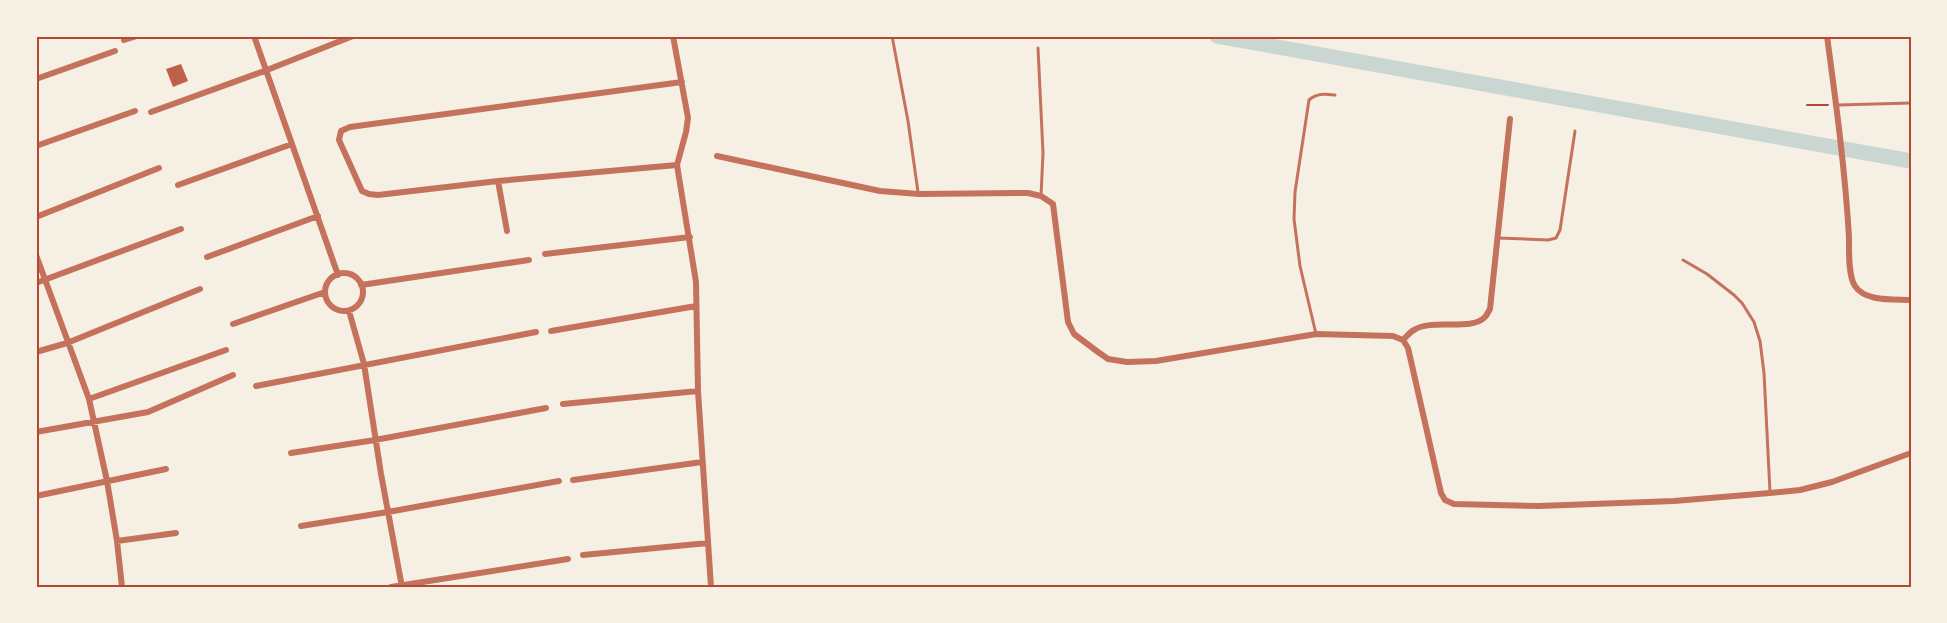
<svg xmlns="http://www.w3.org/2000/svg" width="1947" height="623" font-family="Roboto,sans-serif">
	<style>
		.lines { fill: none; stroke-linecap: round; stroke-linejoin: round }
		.canal { stroke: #c9d6d2; stroke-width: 15 }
		.building { fill: #bf614a }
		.path { stroke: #b5482f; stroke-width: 2 }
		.service { stroke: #c5725c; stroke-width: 3 }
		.minor { stroke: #c5725c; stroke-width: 6 }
		.neatline { fill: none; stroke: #b5482f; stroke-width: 2 }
	</style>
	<rect width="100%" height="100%" fill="#f6efe4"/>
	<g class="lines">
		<path class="canal" d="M1217 36 1911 161"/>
	</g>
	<path class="building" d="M181 64 188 81 173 87 166 69Z"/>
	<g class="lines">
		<path class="path" d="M1807 105H1828"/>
		<path class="service" d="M892 36 908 121 918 192
			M1038 48 1043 153 1041 196
			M1838 105 1911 103
			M1498 238 1548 240 1556 238 1560 230 1575 131
			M1683 260 1707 274 1734 295 1742 303 1754 322 1760 341 1764 373 1770 492
			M1316 334 1300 266 1294 219 1295 192 1309 100C1317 93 1325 94 1335 95"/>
		<path class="minor" d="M254 36 338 275
			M673 36 688 118 686 132 677 165 696 282 698 391 711 587
			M1827 36C1836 103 1845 169 1849 237 1849 250 1848 276 1855 286 1865 302 1894 299 1911 300
			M124 40 137 36
			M36 79 115 51
			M151 112 267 70 353 36
			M36 146 135 111
			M717 156 880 191 919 194 1028 193 1041 196 1053 204 1068 322 1074 334 1098 352 1108 359 1127 362 1156 361 1316 334 1393 336 1403 340 1408 348 1441 493 1445 500 1454 504 1539 506 1674 501 1770 493 1800 490 1832 482 1911 453
			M677 165 498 181 378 195 369 194 362 191 339 140 341 131 350 127 682 82
			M498 181 507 231
			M178 185 292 144
			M36 217 159 168
			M545 254 690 237
			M36 255 89 399 107 481 117 541 122 587
			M207 257 318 216
			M325 292a19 19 0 1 1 38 0a19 19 0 1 1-38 0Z
			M36 283 181 229
			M361 285 529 260
			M349 311 364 364 381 474 402 587
			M233 324 325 292
			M551 331 696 306
			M1403 340C1407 336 1410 332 1414 330 1432 318 1471 332 1485 317 1487 315 1488 312 1490 309L1510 119
			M36 352 67 343 200 289
			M256 386 536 332
			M89 399 226 350
			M563 404 698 391
			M36 432 148 412 233 375
			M291 453 375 440 546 408
			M573 480 702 462
			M36 496 166 469
			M301 526 388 512 559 481
			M117 541 176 533
			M583 555 708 543
			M391 587 568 559"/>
	</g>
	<rect width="1947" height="623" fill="none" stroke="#f6efe4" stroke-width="75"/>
	<rect x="38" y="38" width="1872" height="548" class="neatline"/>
</svg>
